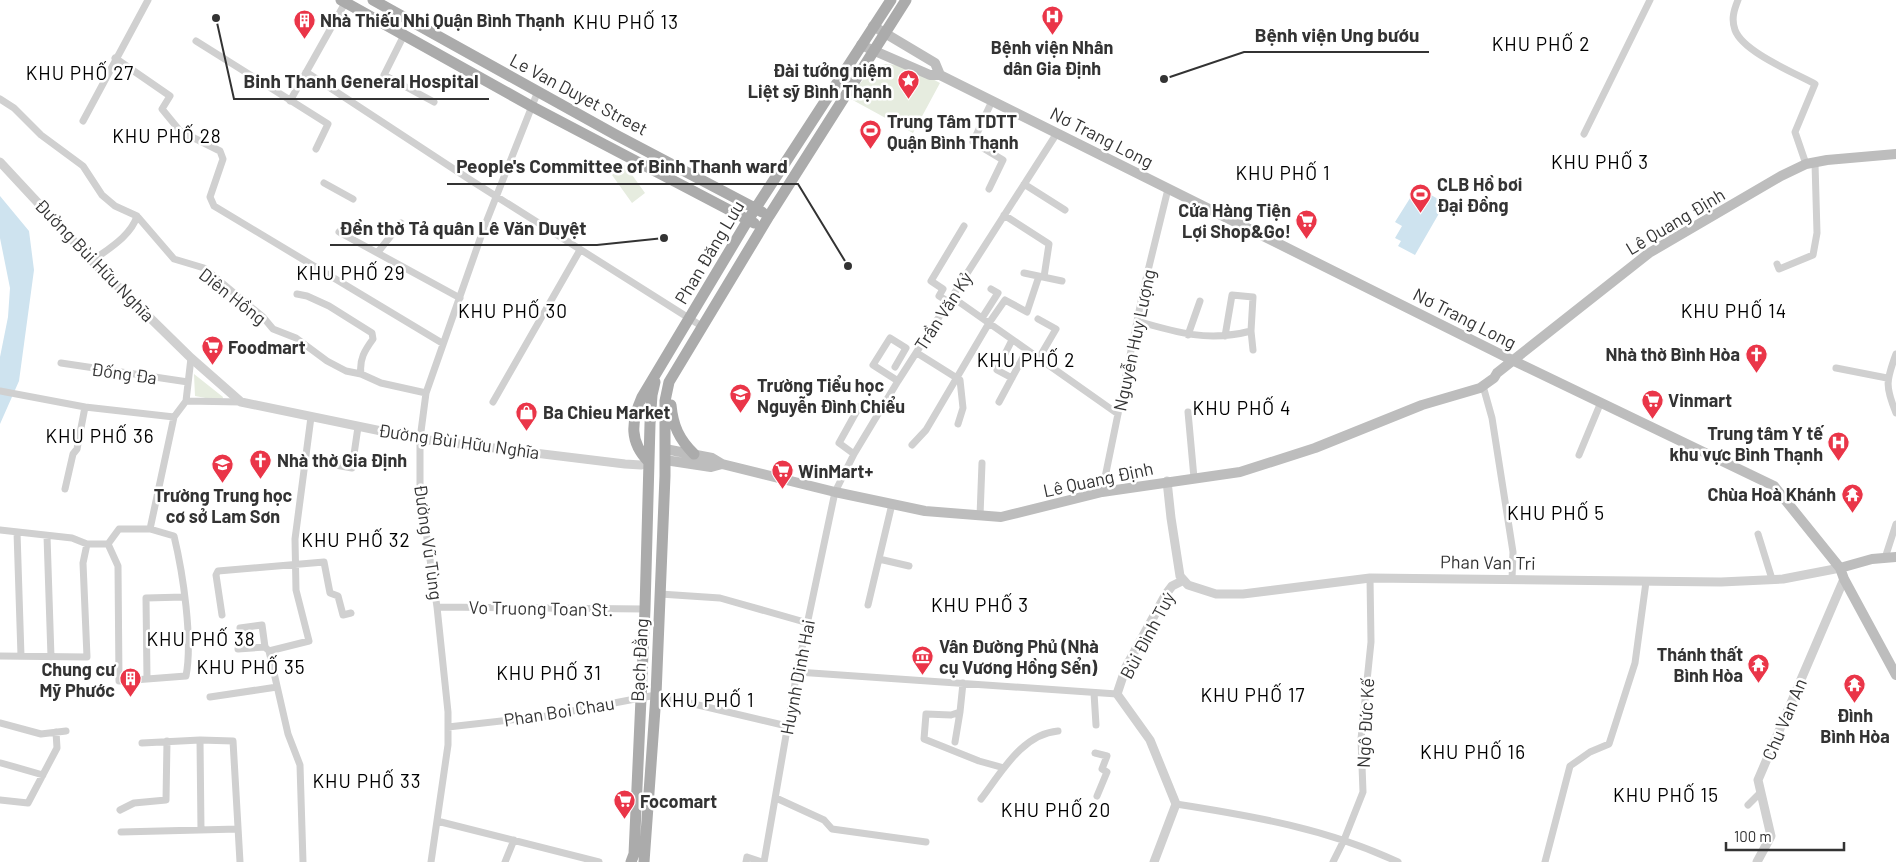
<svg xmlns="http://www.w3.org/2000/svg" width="1896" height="862" font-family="Barlow,sans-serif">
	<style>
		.green { fill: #e6ecdf }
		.water { fill: #cee3ef }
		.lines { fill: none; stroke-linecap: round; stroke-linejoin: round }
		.minor { stroke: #d0d0d0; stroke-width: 7 }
		.tertiary { stroke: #d0d0d0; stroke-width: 9 }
		.secondary { stroke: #bdbdbd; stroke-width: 10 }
		.primary { stroke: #ababab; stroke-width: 11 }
		.labels { text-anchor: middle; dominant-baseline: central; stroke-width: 5; stroke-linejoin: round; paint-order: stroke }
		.poi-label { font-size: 18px; font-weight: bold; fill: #333; stroke: #fff; text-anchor: start }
		.street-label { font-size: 18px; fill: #333; stroke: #fff }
		.neighbourhood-label { font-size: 19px; letter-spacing: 1px; fill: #000; stroke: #fff }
		.leader { fill: none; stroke: #333; stroke-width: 2 }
		.callout-dot { fill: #333; stroke: #fff; stroke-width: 2 }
		.callout-label { font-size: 19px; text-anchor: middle; font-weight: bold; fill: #333; stroke: #fff; stroke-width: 5; stroke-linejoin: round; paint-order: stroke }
	</style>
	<rect width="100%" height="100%" fill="#fff"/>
	<path class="green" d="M886 64 908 66 940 83 913 133 849 98 872 68Z
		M625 165 645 193 632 203 612 175Z
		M194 374 223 397 222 401 195 396Z"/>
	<path class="water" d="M1417 187 1445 203 1415 255 1398 246 1401 241 1395 238 1402 226 1395 222Z
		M0 196 29 231 34 270 19 381 0 424V357L8 317 10 288 0 238Z"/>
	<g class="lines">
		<path class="minor" d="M1738 0C1734 10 1731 19 1735 30 1743 52 1795 73 1815 84L1795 132 1806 164
			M404 35 384 75 434 102
			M196 41 328 124 316 149
			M115 58 170 96 162 109 180 131 220 151 223 159 210 197 214 206 442 343
			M306 72 472 181 703 327
			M0 99 14 108 41 135 83 166 102 195 115 206 137 216 174 259 204 268 263 317 273 329 296 338 327 361 346 371 361 374 381 383 426 393
			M290 101 345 3
			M83 121 148 0
			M1584 134 1650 0
			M324 183 353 199
			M1024 184 1065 210
			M989 189 1003 160 973 142 992 101
			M1004 215 1049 244 1044 277
			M339 232 460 298
			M378 252 401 223
			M92 261C108 249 131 236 137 216
			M1777 264 1779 269 1813 255 1817 233 1815 163
			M1024 273 1062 281
			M297 294 307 296 329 306 372 333 373 339C365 350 359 359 361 374
			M952 297 1118 414
			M949 302 939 296 943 289 931 281 964 226
			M982 318 998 293 991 289
			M1038 319 1056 329 1039 358
			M1137 321C1178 333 1209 342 1251 331
			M1188 335 1200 301
			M1225 336 1232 295 1253 297 1251 331 1253 350
			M917 353 960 380 963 408 958 424
			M1896 354C1886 381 1885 386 1896 413
			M61 363 188 382
			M895 367 906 348 890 338 873 365 898 381
			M1836 368 1887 378
			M1012 378 997 370 1012 340
			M1483 386 1492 418 1513 552 1512 579
			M0 391 85 407 174 417
			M186 401 241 402
			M186 401 191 358
			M493 402 580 250
			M999 402 1027 350
			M1188 412 1194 478
			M912 445 926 430 989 323 1005 300 1027 312 1039 276
			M854 454 839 443 859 407
			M1579 455 1601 402
			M324 463 352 468 358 427
			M65 489 73 454 77 449 85 407
			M1102 492 1144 287 1168 189
			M980 516 982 463
			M150 529 174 536C183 573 193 640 186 676L147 679 146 598 184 597
			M0 530 72 538 87 544H108L119 529H150L174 417 186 401
			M17 532 21 656
			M1758 534 1772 579
			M47 536 51 657
			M108 544 118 566 119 681 147 679
			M1885 558 1896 524
			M879 559 909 566
			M660 594 720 598 808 623
			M868 605 892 504
			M437 607 645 609
			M222 615 216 575 218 571 324 562 330 593 338 596 343 615 351 613
			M240 628 262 625 265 647
			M238 649 265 647 267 649
			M0 656 87 657 83 563 87 544
			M797 672 1117 694
			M963 683 960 712 951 715 926 714 924 739 979 761 1004 768
			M1094 693 1096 725
			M210 697 277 687
			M0 723 41 734 66 731
			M448 727 546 716 656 695 787 726
			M200 740 201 830
			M955 742 960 712
			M142 743 200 740 233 741 240 862
			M1095 753 1107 756 1102 769 1107 772 1097 796
			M1 763 43 775
			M776 798 824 820 832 829 926 842
			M981 799C1001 773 1022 734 1058 731
			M0 800 28 803 57 748 56 732
			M1176 804C1253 816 1328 829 1398 862
			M1748 805 1760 793
			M120 810 134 803 166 800 167 741
			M437 821 599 862
			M121 832 238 829
			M303 862 300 765 288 734 269 651 309 641 296 590 295 539 311 417
			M431 862 448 745V712L437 607 420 491V439L426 393 485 225 538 91
			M505 862 514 840
			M746 862 747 857 762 862
			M764 862 797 672 835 492 854 454 898 381 1057 133
			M1333 862 1344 840 1363 792 1361 739 1371 642 1370 578
			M1545 862 1570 766 1590 752 1609 744 1635 663 1646 582"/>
		<path class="tertiary" d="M0 162 92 261 191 358 241 402 420 439 625 464 641 465 649 462
			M1167 481 1171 518 1180 576 1188 585 1216 594H1243L1370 578 1721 582 1783 579 1840 568
			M1154 862 1176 804 1150 740 1117 694 1126 667 1166 594 1172 586 1182 581
			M1757 862 1771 836 1758 780 1844 579"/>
		<path class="secondary" d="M873 26 935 63 940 75
			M861 45 930 75H940L1512 360 1774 486 1840 568 1844 579 1896 675
			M665 449 712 458 722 464 835 492 925 511 1001 517 1102 492 1240 472 1315 448 1422 405 1480 388 1494 378 1497 373 1649 253 1781 176 1806 164 1827 160 1896 154
			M665 460 711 467 722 464
			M1840 568 1872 559 1896 557"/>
		<path class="primary" d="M341 0 531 106 754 223
			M373 0 616 135 762 212
			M671 405C673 426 679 439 694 454
			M649 462C629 442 631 422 642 397L748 220 891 0
			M631 862 634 854 645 609 650 424 652 395 655 382
			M644 862 656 695 665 476V401L669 382 769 216 906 0"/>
	</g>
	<defs>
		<symbol id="hospital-pin" viewBox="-11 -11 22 30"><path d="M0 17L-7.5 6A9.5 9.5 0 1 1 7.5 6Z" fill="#ea3548" stroke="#fff"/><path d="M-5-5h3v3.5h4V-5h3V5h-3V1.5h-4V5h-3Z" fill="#fff"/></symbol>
		<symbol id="building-pin" viewBox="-11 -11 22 30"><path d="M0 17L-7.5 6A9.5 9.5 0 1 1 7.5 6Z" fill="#ea3548" stroke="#fff"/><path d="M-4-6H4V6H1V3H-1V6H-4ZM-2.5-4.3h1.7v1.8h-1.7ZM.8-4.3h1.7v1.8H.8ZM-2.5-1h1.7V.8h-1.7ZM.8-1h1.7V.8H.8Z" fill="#fff"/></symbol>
		<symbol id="sight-pin" viewBox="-11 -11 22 30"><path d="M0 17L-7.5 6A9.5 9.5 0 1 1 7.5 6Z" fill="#ea3548" stroke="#fff"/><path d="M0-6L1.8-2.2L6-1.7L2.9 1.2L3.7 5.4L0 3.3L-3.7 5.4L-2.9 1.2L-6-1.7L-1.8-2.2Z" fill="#fff"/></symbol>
		<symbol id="stadium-pin" viewBox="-11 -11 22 30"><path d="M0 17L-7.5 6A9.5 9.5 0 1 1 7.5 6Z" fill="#ea3548" stroke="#fff"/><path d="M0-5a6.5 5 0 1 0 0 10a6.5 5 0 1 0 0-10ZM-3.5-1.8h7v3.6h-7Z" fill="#fff"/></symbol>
		<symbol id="supermarket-pin" viewBox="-11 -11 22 30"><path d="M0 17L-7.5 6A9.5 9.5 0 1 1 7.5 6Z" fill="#ea3548" stroke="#fff"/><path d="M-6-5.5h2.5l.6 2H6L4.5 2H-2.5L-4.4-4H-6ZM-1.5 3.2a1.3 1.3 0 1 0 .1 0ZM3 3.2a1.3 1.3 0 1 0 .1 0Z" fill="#fff"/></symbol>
		<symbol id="church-pin" viewBox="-11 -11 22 30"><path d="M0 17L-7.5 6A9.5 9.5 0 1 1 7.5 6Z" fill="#ea3548" stroke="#fff"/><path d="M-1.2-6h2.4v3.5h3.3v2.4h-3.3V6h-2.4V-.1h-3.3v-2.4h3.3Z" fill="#fff"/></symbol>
		<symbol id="school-pin" viewBox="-11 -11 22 30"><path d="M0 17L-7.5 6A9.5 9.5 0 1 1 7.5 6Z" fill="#ea3548" stroke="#fff"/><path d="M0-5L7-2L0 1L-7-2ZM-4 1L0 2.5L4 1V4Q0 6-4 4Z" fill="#fff"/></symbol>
		<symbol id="shop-pin" viewBox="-11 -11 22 30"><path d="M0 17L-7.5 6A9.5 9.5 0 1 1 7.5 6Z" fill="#ea3548" stroke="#fff"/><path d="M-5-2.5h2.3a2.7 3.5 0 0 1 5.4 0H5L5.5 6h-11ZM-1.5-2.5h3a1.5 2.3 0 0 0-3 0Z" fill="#fff"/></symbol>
		<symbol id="temple-pin" viewBox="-11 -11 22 30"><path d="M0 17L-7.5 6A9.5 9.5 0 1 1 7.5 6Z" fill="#ea3548" stroke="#fff"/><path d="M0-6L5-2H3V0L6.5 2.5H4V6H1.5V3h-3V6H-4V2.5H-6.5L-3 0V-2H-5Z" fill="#fff"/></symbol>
		<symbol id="museum-pin" viewBox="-11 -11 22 30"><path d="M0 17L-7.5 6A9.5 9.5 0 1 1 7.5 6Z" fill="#ea3548" stroke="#fff"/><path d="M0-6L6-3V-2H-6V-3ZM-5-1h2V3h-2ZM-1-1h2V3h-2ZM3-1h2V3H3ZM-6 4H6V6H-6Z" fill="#fff"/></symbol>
	</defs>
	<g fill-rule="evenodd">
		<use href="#hospital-pin" x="1040" y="4" width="25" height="34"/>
		<use href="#building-pin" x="292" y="8" width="25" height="34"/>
		<use href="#sight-pin" x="896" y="68" width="25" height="34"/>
		<use href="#stadium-pin" x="858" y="118" width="25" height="34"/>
		<use href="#stadium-pin" x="1408" y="182" width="25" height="34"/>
		<use href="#supermarket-pin" x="1294" y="208" width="25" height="34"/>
		<use href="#supermarket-pin" x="200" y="334" width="25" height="34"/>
		<use href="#church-pin" x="1744" y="342" width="25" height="34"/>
		<use href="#school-pin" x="728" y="382" width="25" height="34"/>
		<use href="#supermarket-pin" x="1640" y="388" width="25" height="34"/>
		<use href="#shop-pin" x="514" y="400" width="25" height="34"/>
		<use href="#hospital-pin" x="1826" y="430" width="25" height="34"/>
		<use href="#church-pin" x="248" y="448" width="25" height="34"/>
		<use href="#school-pin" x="210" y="452" width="25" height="34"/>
		<use href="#supermarket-pin" x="770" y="458" width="25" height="34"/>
		<use href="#temple-pin" x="1840" y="482" width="25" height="34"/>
		<use href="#museum-pin" x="910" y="644" width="25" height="34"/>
		<use href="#temple-pin" x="1746" y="652" width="25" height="34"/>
		<use href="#building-pin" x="118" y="666" width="25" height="34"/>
		<use href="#temple-pin" x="1842" y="672" width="25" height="34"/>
		<use href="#supermarket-pin" x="612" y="788" width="25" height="34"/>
	</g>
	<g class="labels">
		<g class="poi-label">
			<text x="320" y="20">Nhà Thiếu Nhi Quận Bình Thạnh</text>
			<text x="1052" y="47" text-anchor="middle">Bệnh viện Nhân<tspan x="1052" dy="21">dân Gia Định</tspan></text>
			<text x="892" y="70" text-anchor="end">Đài tưởng niệm<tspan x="892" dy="21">Liệt sỹ Bình Thạnh</tspan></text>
			<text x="887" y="121">Trung Tâm TDTT<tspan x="887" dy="21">Quận Bình Thạnh</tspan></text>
			<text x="1437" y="184">CLB Hồ bơi<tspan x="1437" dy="21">Đại Đồng</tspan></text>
			<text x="1291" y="210" text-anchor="end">Cửa Hàng Tiện<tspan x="1291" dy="21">Lợi Shop&amp;Go!</tspan></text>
			<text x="228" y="347">Foodmart</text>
			<text x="1740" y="354" text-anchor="end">Nhà thờ Bình Hòa</text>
			<text x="757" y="385">Trường Tiểu học<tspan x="757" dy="21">Nguyễn Đình Chiểu</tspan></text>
			<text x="1668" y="400">Vinmart</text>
			<text x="543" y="412">Ba Chieu Market</text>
			<text x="1823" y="433" text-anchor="end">Trung tâm Y tế<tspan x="1823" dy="21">khu vực Bình Thạnh</tspan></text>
			<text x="277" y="460">Nhà thờ Gia Định</text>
			<text x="798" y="471">WinMart+</text>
			<text x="1836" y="494" text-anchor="end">Chùa Hoà Khánh</text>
			<text x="223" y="495" text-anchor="middle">Trường Trung học<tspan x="223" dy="21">cơ sở Lam Sơn</tspan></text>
			<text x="939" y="646">Vân Đường Phủ (Nhà<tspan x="939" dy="21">cụ Vương Hồng Sển)</tspan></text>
			<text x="1743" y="654" text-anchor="end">Thánh thất<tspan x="1743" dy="21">Bình Hòa</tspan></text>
			<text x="115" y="669" text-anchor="end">Chung cư<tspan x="115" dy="21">Mỹ Phước</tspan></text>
			<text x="1855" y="715" text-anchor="middle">Đình<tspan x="1855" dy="21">Bình Hòa</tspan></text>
			<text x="640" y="801">Focomart</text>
		</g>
		<g class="street-label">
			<text transform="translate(579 94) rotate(28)">Le Van Duyet Street</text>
			<text transform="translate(1102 137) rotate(27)">Nơ Trang Long</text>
			<text transform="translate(1675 221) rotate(-31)">Lê Quang Định</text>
			<text transform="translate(709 252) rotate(-59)">Phan Đăng Lưu</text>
			<text transform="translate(95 260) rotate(46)">Đường Bùi Hữu Nghĩa</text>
			<text transform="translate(233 296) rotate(38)">Diên Hồng</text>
			<text transform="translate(943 311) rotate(-57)">Trần Văn Kỷ</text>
			<text transform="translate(1465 318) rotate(27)">Nơ Trang Long</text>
			<text transform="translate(1134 340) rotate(-78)">Nguyễn Huy Lượng</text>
			<text transform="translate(124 373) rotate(8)">Đống Đa</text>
			<text transform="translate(459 441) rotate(8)">Đường Bùi Hữu Nghĩa</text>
			<text transform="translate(1098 479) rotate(-12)">Lê Quang Định</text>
			<text transform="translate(429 542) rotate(82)">Đường Vũ Tùng</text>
			<text transform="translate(1488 562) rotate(1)">Phan Van Tri</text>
			<text transform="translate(541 608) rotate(1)">Vo Truong Toan St.</text>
			<text transform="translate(1147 635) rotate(-62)">Bùi Đình Tuý</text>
			<text transform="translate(639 660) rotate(-87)">Bạch Đằng</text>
			<text transform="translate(797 677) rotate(-79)">Huynh Dinh Hai</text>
			<text transform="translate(559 711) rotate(-9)">Phan Boi Chau</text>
			<text transform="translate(1784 719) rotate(-67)">Chu Van An</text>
			<text transform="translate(1365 723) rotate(-87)">Ngô Đức Kế</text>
		</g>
		<g class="neighbourhood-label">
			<text x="626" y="21">KHU PHỐ 13</text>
			<text x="1541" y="43">KHU PHỐ 2</text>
			<text x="80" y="72">KHU PHỐ 27</text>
			<text x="167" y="135">KHU PHỐ 28</text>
			<text x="1600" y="161">KHU PHỐ 3</text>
			<text x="1283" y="172">KHU PHỐ 1</text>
			<text x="351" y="272">KHU PHỐ 29</text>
			<text x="513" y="310">KHU PHỐ 30</text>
			<text x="1734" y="310">KHU PHỐ 14</text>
			<text x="1026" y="359">KHU PHỐ 2</text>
			<text x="1242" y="407">KHU PHỐ 4</text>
			<text x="100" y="435">KHU PHỐ 36</text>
			<text x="1556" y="512">KHU PHỐ 5</text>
			<text x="356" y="539">KHU PHỐ 32</text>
			<text x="980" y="604">KHU PHỐ 3</text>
			<text x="201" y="638">KHU PHỐ 38</text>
			<text x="251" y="666">KHU PHỐ 35</text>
			<text x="549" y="672">KHU PHỐ 31</text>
			<text x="1253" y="694">KHU PHỐ 17</text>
			<text x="707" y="699">KHU PHỐ 1</text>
			<text x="1473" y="751">KHU PHỐ 16</text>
			<text x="367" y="780">KHU PHỐ 33</text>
			<text x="1666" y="794">KHU PHỐ 15</text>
			<text x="1056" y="809">KHU PHỐ 20</text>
		</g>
	</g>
	<path class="leader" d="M1164 79L1244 52H1429M216 18L234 99H489M848 266L798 184H447M664 238L597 245H330"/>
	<g class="callout-dot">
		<circle cx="1164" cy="79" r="5"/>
		<circle cx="216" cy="18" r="5"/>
		<circle cx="848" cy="266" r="5"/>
		<circle cx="664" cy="238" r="5"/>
	</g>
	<g class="callout-label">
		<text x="1337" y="42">Bệnh viện Ung bướu</text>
		<text x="361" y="88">Binh Thanh General Hospital</text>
		<text x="622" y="173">People's Committee of Binh Thanh ward</text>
		<text x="463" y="235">Đền thờ Tả quân Lê Văn Duyệt</text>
	</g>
	<path d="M1726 842v8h118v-8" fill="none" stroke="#333333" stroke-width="2.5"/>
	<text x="1734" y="842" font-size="15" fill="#333333" stroke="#ffffff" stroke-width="4" paint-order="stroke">100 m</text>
</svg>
